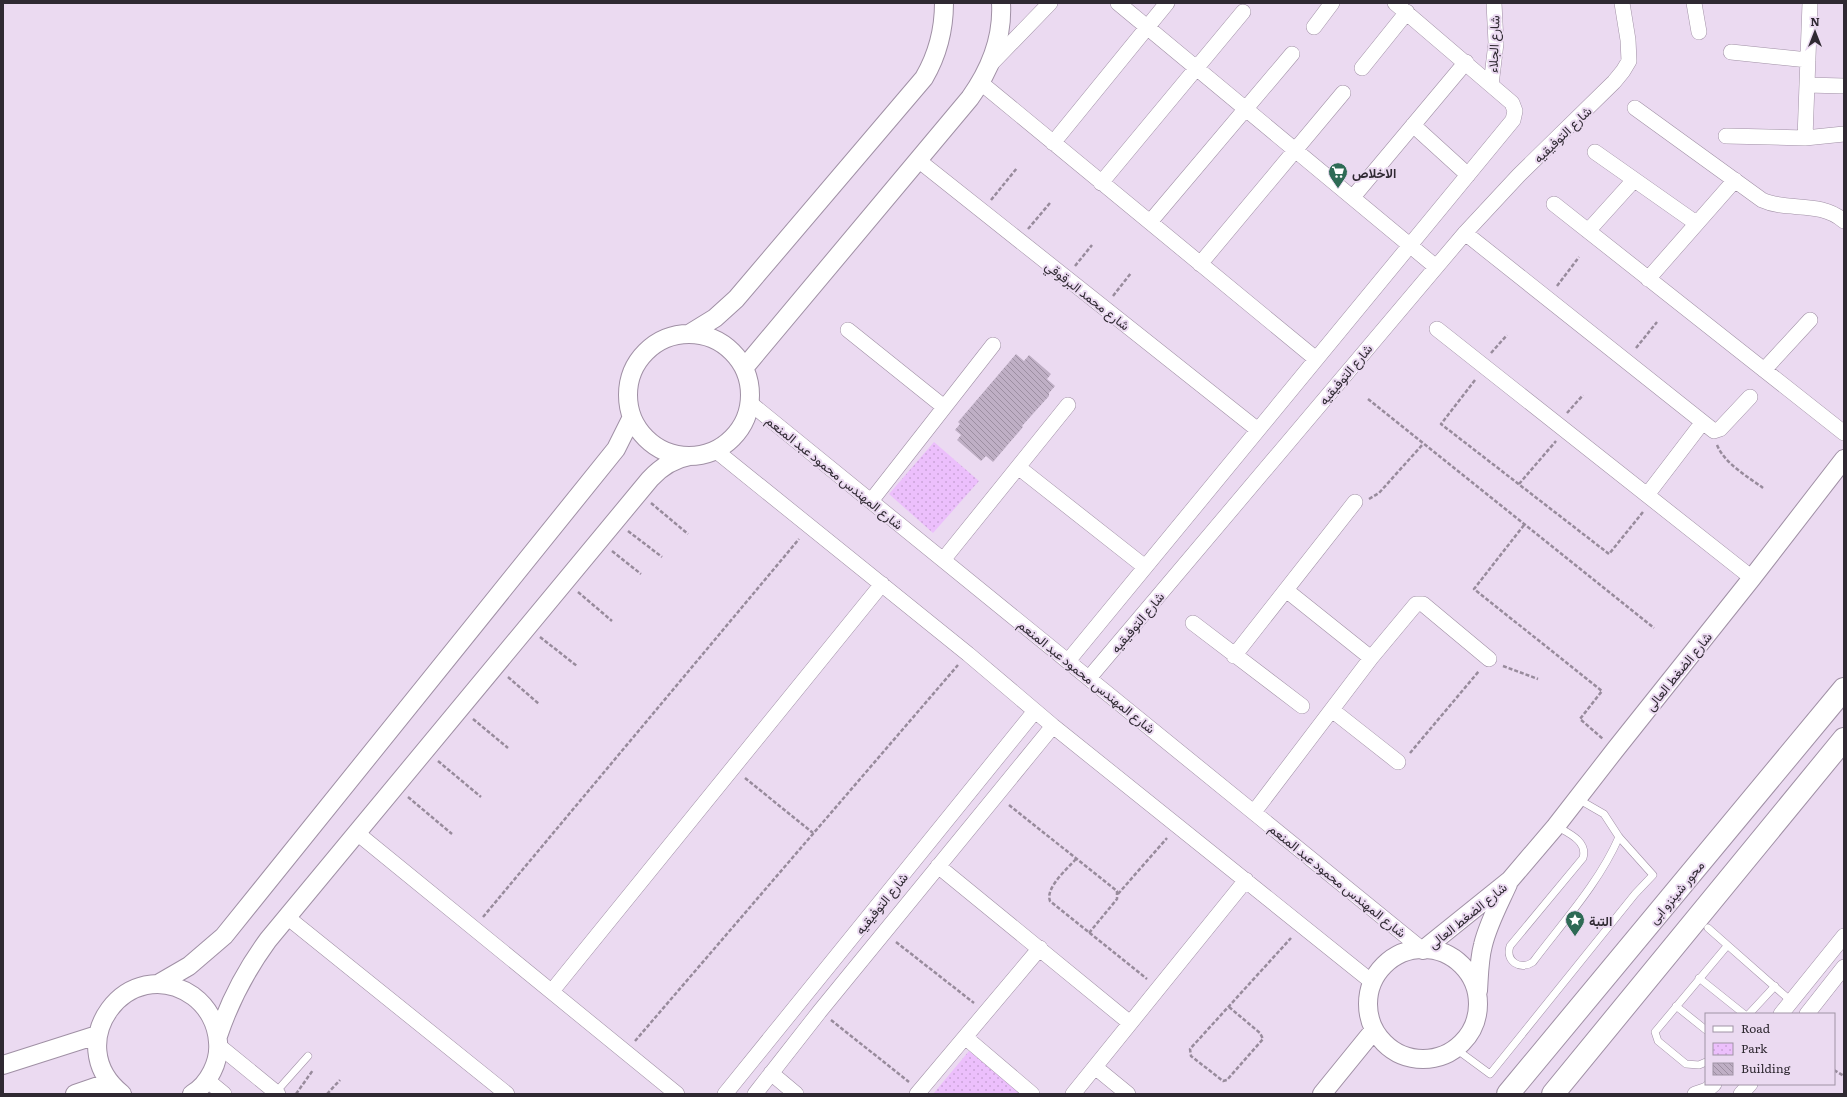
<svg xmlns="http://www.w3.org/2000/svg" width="1847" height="1097" font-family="Literata,Vazirmatn,serif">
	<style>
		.park { fill: url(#park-dots) }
		.building { fill: url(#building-back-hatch) }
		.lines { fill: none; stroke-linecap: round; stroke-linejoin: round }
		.service-casing { stroke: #a090a5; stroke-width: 8 }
		.minor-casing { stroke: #a090a5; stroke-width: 16 }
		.tertiary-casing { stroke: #a090a5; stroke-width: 20 }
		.primary-casing { stroke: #a090a5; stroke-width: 24 }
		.path { stroke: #988b9c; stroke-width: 2.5; stroke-dasharray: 4 2; stroke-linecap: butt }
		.service { stroke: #fff; stroke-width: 7 }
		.minor { stroke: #fff; stroke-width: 15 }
		.tertiary { stroke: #fff; stroke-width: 18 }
		.primary { stroke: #fff; stroke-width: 22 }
		.labels { text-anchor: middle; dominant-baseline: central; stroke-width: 4; stroke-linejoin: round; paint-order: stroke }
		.street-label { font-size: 13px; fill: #2f2932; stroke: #ebdaf1 }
		.poi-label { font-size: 13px; font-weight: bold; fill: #2f2932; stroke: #ebdaf1; text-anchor: start }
	</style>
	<defs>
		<pattern id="park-dots" width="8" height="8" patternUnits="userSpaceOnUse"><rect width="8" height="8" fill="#ecbffc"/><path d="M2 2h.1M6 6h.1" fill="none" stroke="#cba4d8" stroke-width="1.8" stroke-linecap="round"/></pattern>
		<pattern id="building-back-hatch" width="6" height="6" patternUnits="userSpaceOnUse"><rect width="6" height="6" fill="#bfafc5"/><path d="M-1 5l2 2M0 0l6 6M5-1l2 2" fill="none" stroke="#9c8ea1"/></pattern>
	</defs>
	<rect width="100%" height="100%" fill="#ebdaf1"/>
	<path class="park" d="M934 442 979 481 933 533 889 494Z
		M969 1051 1021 1094H933Z"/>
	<path class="building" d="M1016 354 1024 361 1029 355 1051 374 1047 379 1055 386 1049 393V396L1022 426 1023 427 993 462 986 456 981 461 957 440 961 435 955 430 960 424 958 422Z"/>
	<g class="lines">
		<defs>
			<path id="service" d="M1556 826C1568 833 1588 841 1583 858L1510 946C1505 961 1520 971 1533 962 1563 922 1599 883 1619 837
				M1708 928 1791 1001
				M1699 978 1744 1014
				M1676 1006 1706 1030
				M1749 1014 1775 986
				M1456 1049 1490 1074 1635 894 1653 875 1619 837 1604 814 1578 799
				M1706 1062 1699 1065 1686 1064 1658 1041 1655 1032 1727 946
				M276 1092 308 1056"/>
			<path id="minor" d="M1118 3 1436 267
				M1694 3 1699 32
				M1314 27 1332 3
				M1731 52 1808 60
				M990 65 1050 3
				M1362 68 1407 12
				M981 83 1316 359
				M1491 85 1496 43 1494 3
				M1807 85 1844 86
				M1635 108 1762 200C1788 212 1820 200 1844 221
				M1413 125 1468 175
				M1726 136 1805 138 1844 134
				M1805 138 1810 3
				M1053 143 1167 3
				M1595 152 1696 223
				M918 160 1258 430
				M1101 183 1243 12
				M1353 197 1466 62
				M1554 204 1844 433
				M1150 222 1292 54
				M1588 231 1634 180
				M1465 233 1714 431 1720 429 1750 397
				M1200 264 1343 93
				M1648 279 1735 180
				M1437 329 1752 578
				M848 330 944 407
				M1764 370 1810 320
				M750 403 1423 950
				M715 450 968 654 1053 726 1372 982
				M1018 467 1145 567
				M1647 495 1702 423
				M871 501 993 345
				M943 560 1068 405
				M1286 590 1371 658
				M1193 623 1302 706
				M1234 656 1355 502
				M1068 661 1513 120 1515 111 1512 103 1395 3
				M1089 678 1465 233 1519 175 1614 82 1623 71 1629 61 1628 40 1622 3
				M1332 710 1398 762
				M1254 812 1371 658 1416 604H1423L1489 659
				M357 833 677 1094
				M938 866 1130 1023
				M287 917 507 1094
				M552 991 882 584
				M1781 1014 1844 936
				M1807 1014 1844 967
				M965 1037 1032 1094
				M218 1045 278 1094
				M1095 1067 1128 1094
				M771 1073 796 1094
				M207 1080 224 1094
				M725 1094 1035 711
				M755 1094 820 1011 1053 726
				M917 1094 1040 948
				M1073 1094 1246 880
				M1695 1094 1707 1090 1714 1084
				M1741 1094 1750 1084"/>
			<path id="tertiary" d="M689 334 715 318 736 299 924 78C938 54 944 31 944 3
				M628 395a61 61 0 1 1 122 0a61 61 0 1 1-122 0Z
				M744 368 970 98C990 70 1003 38 1001 3
				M1368 1004a55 55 0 1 1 110 0a55 55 0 1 1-110 0Z
				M1423 950 1510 880 1556 826 1615 750 1752 578 1844 459
				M158 984 189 966 224 936 616 449 632 417
				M1478 991C1479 976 1479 960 1483 945 1488 924 1499 904 1508 884
				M218 1036C230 1000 246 970 268 940L650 479C661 467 673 459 690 456
				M3 1065 97 1035
				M75 1094 110 1082
				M122 1094C59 1044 128 951 193 996 208 1007 217 1024 218 1042 220 1061 209 1084 192 1094
				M1322 1094 1374 1030"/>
			<path id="primary" d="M1508 1094 1844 689
				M1553 1094 1844 739"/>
		</defs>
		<use href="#service" class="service-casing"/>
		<use href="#minor" class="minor-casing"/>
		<use href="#tertiary" class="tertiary-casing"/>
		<use href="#primary" class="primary-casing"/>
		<path class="path" d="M991 200 1017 168
			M1028 229 1050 203
			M1075 266 1092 245
			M1557 286 1579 257
			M1113 296 1131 273
			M1636 348 1657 322
			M1491 353 1507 335
			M1475 380 1441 424 1609 554 1643 512
			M1368 399 1654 628
			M1567 413 1583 395
			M1717 445C1725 464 1747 476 1763 488
			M1519 484 1556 441
			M1369 499 1379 493 1423 444
			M651 503 688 534
			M1524 525 1474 589 1602 691 1580 719 1603 739
			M628 531 662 557
			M612 551 641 574
			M578 592 612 621
			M540 637 577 666
			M1503 666 1538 679
			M508 677 539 704
			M473 719 508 748
			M1410 753 1479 671
			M438 761 481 797
			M745 778 813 833
			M408 797 452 834
			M1009 805 1117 891V899L1089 933
			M1076 859C1067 869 1045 888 1050 901L1147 979
			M1118 894 1167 838
			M483 917 799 539
			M896 942 974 1003
			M1229 1007 1260 1033 1263 1039 1227 1080 1223 1081 1191 1056 1190 1049 1291 938
			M831 1020 909 1082
			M635 1041 958 665
			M1834 1070 1844 1076
			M296 1094 313 1070
			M327 1094 340 1080"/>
		<use href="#service" class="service"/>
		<use href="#minor" class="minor"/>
		<use href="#tertiary" class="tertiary"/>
		<use href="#primary" class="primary"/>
	</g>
	<defs>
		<symbol id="supermarket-pin" viewBox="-11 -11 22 30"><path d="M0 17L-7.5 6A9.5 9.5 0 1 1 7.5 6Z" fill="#2e6a55" stroke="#ebdaf1"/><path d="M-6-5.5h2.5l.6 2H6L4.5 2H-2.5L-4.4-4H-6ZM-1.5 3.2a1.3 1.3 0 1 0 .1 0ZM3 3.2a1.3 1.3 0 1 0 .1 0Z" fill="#fff"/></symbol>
		<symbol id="sight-pin" viewBox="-11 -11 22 30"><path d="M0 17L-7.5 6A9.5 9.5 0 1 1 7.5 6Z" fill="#2e6a55" stroke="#ebdaf1"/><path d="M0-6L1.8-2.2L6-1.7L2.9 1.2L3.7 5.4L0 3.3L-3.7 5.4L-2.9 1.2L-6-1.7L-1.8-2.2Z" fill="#fff"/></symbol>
	</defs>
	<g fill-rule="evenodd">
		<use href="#supermarket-pin" x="1327" y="161" width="22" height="30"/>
		<use href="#sight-pin" x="1564" y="909" width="22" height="30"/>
	</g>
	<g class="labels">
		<g class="street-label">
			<text transform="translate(1493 44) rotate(-88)">شارع الجلاء</text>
			<text transform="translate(1562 134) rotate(-44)">شارع التوفيقيه</text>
			<text transform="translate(1088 295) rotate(38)">شارع محمد البرقوقي</text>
			<text transform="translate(1345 374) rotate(-50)">شارع التوفيقيه</text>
			<text transform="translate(835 472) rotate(39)">شارع المهندس محمود عبد المنعم</text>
			<text transform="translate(1137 622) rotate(-50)">شارع التوفيقيه</text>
			<text transform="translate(1678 671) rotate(-51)">شارع الضغط العالى</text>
			<text transform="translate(1087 676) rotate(39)">شارع المهندس محمود عبد المنعم</text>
			<text transform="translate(1338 880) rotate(39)">شارع المهندس محمود عبد المنعم</text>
			<text transform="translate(1676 892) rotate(-50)">محور شينزو ابى</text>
			<text transform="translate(881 903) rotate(-51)">شارع التوفيقيه</text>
			<text transform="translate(1467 915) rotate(-39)">شارع الضغط العالى</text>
		</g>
		<g class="poi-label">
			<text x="1352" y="172">الاخلاص</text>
			<text x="1589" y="920">التبة</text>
		</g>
	</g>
	<rect width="1847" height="1097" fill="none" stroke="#2f2932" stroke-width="8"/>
	<rect x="1705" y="1013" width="130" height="72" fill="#ebdaf1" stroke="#a093a5"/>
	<rect x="1713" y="1026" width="20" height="6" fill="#ffffff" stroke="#a093a5"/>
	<text x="1741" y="1033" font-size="12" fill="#2f2932">Road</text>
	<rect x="1713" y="1043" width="20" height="12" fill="url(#park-dots)" stroke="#a093a5"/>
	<text x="1741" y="1053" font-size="12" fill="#2f2932">Park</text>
	<rect x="1713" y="1063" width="20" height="12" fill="url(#building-back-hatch)" stroke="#a093a5"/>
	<text x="1741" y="1073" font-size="12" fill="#2f2932">Building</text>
	<g transform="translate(1815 32)" stroke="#ebdaf1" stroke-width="3" paint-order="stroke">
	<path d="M0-3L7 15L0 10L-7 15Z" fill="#2f2932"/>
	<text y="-6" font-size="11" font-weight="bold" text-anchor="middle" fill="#2f2932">N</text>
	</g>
</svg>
